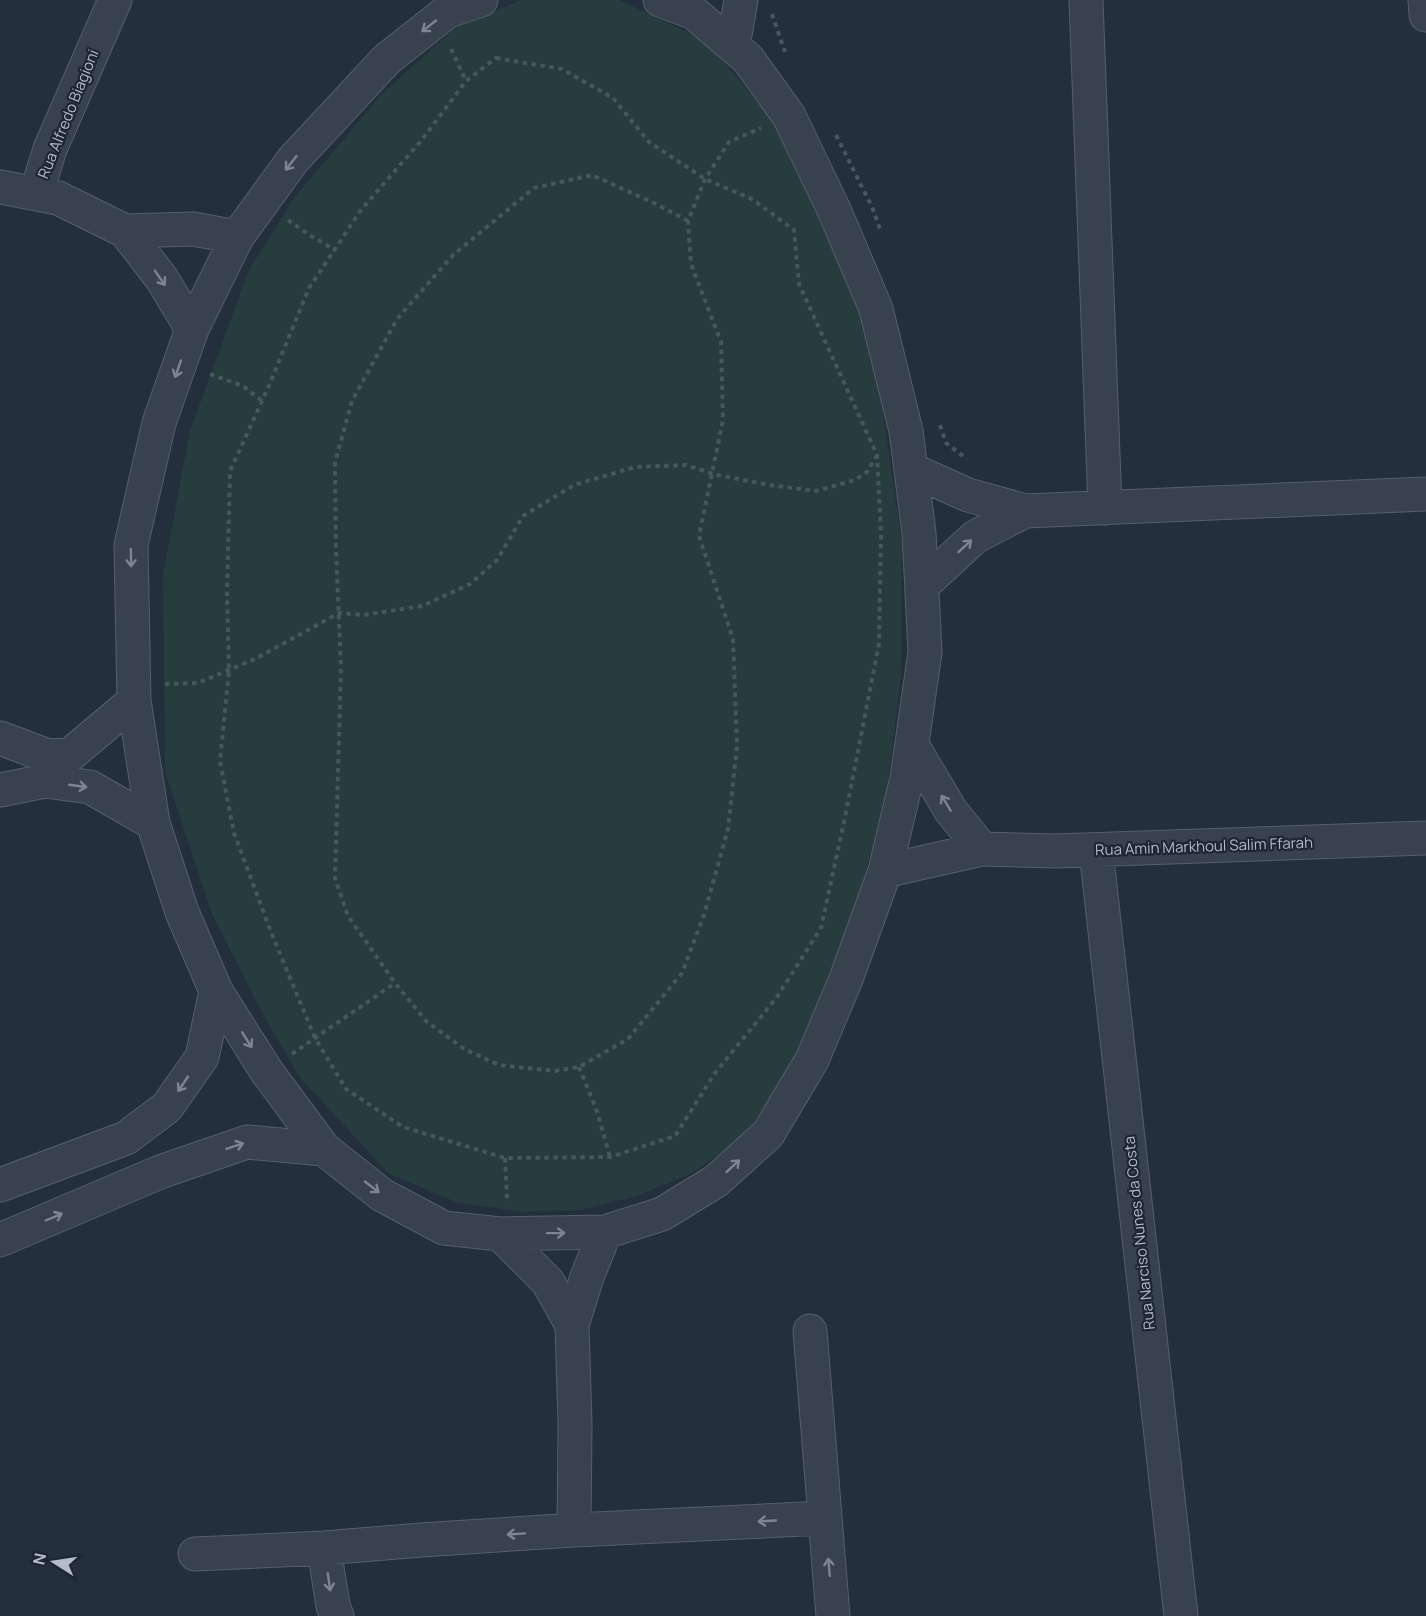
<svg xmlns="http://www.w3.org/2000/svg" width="1426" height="1616" font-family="Manrope,sans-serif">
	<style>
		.green { fill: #263c3f }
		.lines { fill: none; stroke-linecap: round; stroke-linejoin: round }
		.minor-casing { stroke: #565f6c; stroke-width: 35 }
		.path { stroke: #44595c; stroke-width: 4; stroke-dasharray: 4.5 4.5; stroke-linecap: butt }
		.minor { stroke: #38414e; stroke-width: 33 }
		.oneway { stroke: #7c8592 }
		.labels { text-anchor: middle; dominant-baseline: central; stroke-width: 4.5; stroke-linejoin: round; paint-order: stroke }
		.street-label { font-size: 15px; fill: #b4bcc9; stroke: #1d2633 }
	</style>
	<rect width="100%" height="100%" fill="#242f3e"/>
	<path class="green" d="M522 0H619L706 41 774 122 815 203 863 312 885 426 902 544 901 677 885 806 851 922 804 1044 745 1136 692 1173 637 1196 580 1210 521 1212 456 1202 388 1173 298 1075 258 1005 212 914 165 771 163 575 190 431 249 270 294 198 382 94 460 24Z"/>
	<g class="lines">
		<defs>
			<path id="minor" d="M481 0 448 11 387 59 293 160 237 237 192 329 159 423 131 545 134 701 153 823 182 912 216 991 267 1072 324 1149 382 1195 444 1228 500 1234 605 1232 662 1214 716 1181 768 1134 812 1060 846 979 885 871 907 778 925 652 919 533 906 431 876 309 835 212 789 116 748 59 694 13 660 0
				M1086 0 1105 508
				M1425 0 1426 15
				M733 46 741 0
				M0 187 58 198 125 231 162 279 192 329
				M36 194 50 149 115 0
				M125 231 193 229 237 237
				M912 470 968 495 1025 511 1426 494
				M922 586 975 537 1025 511
				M0 738 48 756 70 755 134 701
				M912 745 951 811 982 849
				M0 790 45 781 90 787 153 823
				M1096 850 1181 1616
				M885 871 982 849 1055 851 1426 838
				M0 1185 126 1138 167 1107 202 1057 216 991
				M500 1234 548 1282 572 1325
				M0 1240 160 1172 247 1142 324 1149
				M810 1331 833 1616
				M574 1530 575 1424 572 1325 587 1277 605 1232
				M324 1548 333 1606 337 1616
				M195 1554 324 1548 421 1540 574 1530 825 1518"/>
		</defs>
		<use href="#minor" class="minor-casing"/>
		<path class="path" d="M772 14 785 52
			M451 49 466 81
			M496 58 562 69 613 98 649 142 705 179 752 199 794 230 799 284 877 455 881 533 879 644 844 822 821 928 777 997 715 1073 675 1136 610 1157 505 1158 403 1127 346 1089 315 1038 271 932 234 833 220 761 229 670 227 592 230 471 268 388 309 288 361 210 421 141 466 81Z
			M836 135 872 207 880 229
			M288 220 311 236 335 250
			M688 221 654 203 592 175 534 188 453 255 397 319 352 401 335 462 336 551 341 668 335 878 348 916 395 983 426 1021 464 1049 499 1065 555 1071 579 1067 628 1039 682 973 704 915 728 829 737 747 733 639 699 536 723 420 721 342 691 264 688 221 705 179 729 142 761 128
			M210 374 243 386 262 401
			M940 425 946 443 963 456
			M165 684 198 683 255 659 339 613 364 615 422 606 470 584 497 560 523 516 574 485 635 467 686 465 713 474 769 485 816 491 855 480 867 472 877 455
			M292 1054 395 983
			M579 1067 597 1111 610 1157
			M505 1158 507 1197 506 1203"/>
		<use href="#minor" class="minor"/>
	</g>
	<defs><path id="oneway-shaft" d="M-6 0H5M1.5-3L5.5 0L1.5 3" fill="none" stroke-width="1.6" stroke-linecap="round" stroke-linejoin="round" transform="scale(1.5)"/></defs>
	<g class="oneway">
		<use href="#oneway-shaft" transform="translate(429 26) rotate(142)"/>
		<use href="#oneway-shaft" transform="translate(291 163) rotate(128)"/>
		<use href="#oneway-shaft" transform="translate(160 278) rotate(55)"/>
		<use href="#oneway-shaft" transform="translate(178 369) rotate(109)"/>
		<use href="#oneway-shaft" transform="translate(965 546) rotate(-43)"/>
		<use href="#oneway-shaft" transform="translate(131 558) rotate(89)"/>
		<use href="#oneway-shaft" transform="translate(78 786) rotate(8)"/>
		<use href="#oneway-shaft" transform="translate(946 803) rotate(-121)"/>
		<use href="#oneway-shaft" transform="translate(247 1040) rotate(58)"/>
		<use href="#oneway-shaft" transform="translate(183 1084) rotate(124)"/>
		<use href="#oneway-shaft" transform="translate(235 1146) rotate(-19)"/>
		<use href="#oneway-shaft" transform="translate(733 1166) rotate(-43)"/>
		<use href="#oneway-shaft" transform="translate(372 1187) rotate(38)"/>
		<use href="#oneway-shaft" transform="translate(54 1217) rotate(-23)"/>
		<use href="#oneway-shaft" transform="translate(556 1233) rotate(-1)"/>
		<use href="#oneway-shaft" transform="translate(767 1521) rotate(177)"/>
		<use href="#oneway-shaft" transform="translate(516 1534) rotate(176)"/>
		<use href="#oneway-shaft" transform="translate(829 1567) rotate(-95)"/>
		<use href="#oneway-shaft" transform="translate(329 1582) rotate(82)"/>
	</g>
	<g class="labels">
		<g class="street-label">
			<text transform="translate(68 114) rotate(-68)">Rua Alfredo Biagioni</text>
			<text transform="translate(1204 846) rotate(-2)">Rua Amin Markhoul Salim Ffarah</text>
			<text transform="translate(1139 1233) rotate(-96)">Rua Narciso Nunes da Costa</text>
		</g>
	</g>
	<g transform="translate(54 1562) rotate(282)" stroke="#1d2633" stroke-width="4.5" paint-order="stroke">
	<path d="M0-4.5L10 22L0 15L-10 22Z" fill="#b4bcc9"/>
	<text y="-9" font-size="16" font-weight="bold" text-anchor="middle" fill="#b4bcc9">N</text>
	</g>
</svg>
